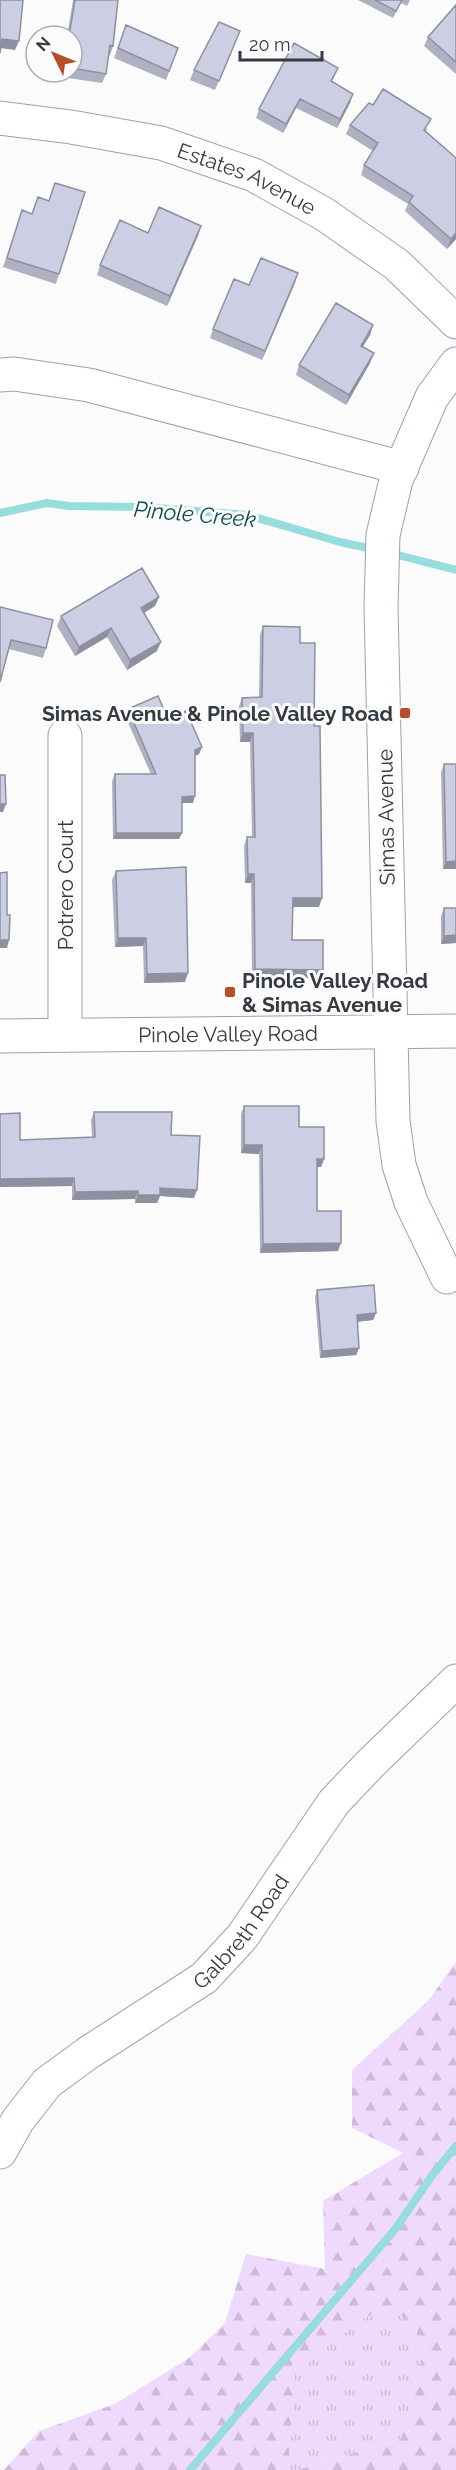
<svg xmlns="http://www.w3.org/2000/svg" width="456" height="2470" font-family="Raleway,sans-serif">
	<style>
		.grass { fill: url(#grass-tufts) }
		.forest { fill: url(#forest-firs) }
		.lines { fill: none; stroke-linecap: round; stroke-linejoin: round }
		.stream { stroke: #97ddde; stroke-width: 8 }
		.minor-casing { stroke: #95a3b5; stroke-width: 35 }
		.major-casing { stroke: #95a3b5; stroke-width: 35 }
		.minor { stroke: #fff; stroke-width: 33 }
		.major { stroke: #fff; stroke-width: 33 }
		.wall { fill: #afb1c3 }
		.shaded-wall { fill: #8f909f }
		.building { fill: #cccee3; stroke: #8f909f; stroke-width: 1.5 }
		.poi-dot { fill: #b64f28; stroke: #fbfbfb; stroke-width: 2 }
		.labels { text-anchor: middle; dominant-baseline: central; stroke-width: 6; stroke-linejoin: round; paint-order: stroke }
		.street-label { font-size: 21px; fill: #343a41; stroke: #fbfbfb }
		.poi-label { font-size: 21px; font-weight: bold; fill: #343a41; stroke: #fbfbfb; text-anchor: end }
		.water-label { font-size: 22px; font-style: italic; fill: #094b4b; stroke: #fbfbfb }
	</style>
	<defs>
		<pattern id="grass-tufts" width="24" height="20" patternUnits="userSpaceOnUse" patternTransform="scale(1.5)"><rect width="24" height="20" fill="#efd9fc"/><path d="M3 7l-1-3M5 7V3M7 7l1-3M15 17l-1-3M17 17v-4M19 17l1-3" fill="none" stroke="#cebbd9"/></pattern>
		<pattern id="forest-firs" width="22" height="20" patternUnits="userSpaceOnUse" patternTransform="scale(1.5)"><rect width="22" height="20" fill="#efd9fc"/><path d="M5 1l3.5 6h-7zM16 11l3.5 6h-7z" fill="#cebbd9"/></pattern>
	</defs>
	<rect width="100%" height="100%" fill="#fbfbfb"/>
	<path class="grass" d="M391 2305 426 2342 401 2439 297 2470H288L295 2373 359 2321Z"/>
	<path class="forest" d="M456 1962V2470H297L401 2439 426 2342 391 2305 359 2321 295 2373 288 2470H4L39 2431 115 2404 189 2358 225 2323 246 2254 325 2269 323 2201 403 2153 352 2128V2070L428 2001Z"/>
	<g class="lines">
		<path class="stream" d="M0 513 47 503 69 506 145 507 247 515 340 542 377 550
			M390 553 456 570
			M190 2470 396 2228 431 2177 456 2146"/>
		<defs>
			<g id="minor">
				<path id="s1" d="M0 118 71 127 161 143 254 175 324 214 396 264 456 322"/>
				<path d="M0 375 14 374 89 385 402 468"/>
				<path d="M65 1035V736"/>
				<path d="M447 1277 411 1202 399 1165 393 1121 381 607 383 535 396 480 432 397 456 364"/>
				<path id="s2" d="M0 2152 18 2120 47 2083 88 2053 204 1978 242 1937 334 1802 370 1764 456 1681"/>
			</g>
			<g id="major">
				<path id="s3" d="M0 1036 456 1031"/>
			</g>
		</defs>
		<use href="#minor" class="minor-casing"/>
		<use href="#major" class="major-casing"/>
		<use href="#minor" class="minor"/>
		<use href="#major" class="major"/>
	</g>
	<path class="wall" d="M73 0H118L113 46 110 56 109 55 106 74 102 83 61 77V72H72V36H67Z
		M358 0H410L407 6 401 3 393 18Z
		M456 5V74L424 46 428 37Z
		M126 25 178 48 166 80 114 58Z
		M236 41 215 90 190 80 194 70Z
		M338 68 332 82 350 103 337 128 296 108 283 133 256 118 259 109Z
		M350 125 428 129 426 131 456 158V239L447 249 405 211 408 204 361 175 364 165 373 151 346 134Z
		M22 210 59 274 56 284 3 267Z
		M201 226 167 306 97 275 100 265 148 233Z
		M298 273 262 360 210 338 213 329 249 285Z
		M373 325 370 335 363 347 374 353 370 363 346 405 296 375 299 365Z
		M159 597 155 606 144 613 157 651 127 670 107 637 75 656 57 626 61 616Z
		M0 607 46 648 43 658 9 649Z
		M263 626 300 643 314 726 319 907H293L292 940 323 970 320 978H252L251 883H245L244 846 247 837H252L250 742H240L239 706 242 698 259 697 260 635Z
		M128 709 168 719 202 747 199 754 195 756 193 803H182V833L179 839H113L112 781 115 774H151L125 716Z
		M444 764H456V869H443L441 772Z
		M116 871 185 982 144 983 143 946 115 947 112 880Z
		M444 908H456V943L441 944V916Z
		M244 1106 299 1127 324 1159 321 1167H317V1211L338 1251 260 1253 259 1154 241 1153V1114Z
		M94 1112 171 1135 194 1198 160 1196 157 1203H135V1199L72 1200V1186L0 1187V1114L20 1140 92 1137 91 1120Z
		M317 1290 376 1313 373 1320 357 1322 359 1348 356 1355 320 1358 315 1297Z"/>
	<path class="shaded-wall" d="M2 39 19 41 15 50 0 48Z
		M353 94 350 103 337 128 340 119Z
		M300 99 296 108 283 133 286 124Z
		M201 226 198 236 167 306 170 296Z
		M456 233V239L447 249 451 239Z
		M298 273 295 283 262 360 265 351Z
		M373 325 370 335 357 355 361 346Z
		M374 353 370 363 346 405 349 395Z
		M159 597 155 606 137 617 141 608Z
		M111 628 107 637 75 656 79 647Z
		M161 642 157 651 127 670 130 660Z
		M243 733H253L250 742H240Z
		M202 747 199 754 192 757 195 750Z
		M195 796 193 803H179L182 797Z
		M0 804H6L3 812H0Z
		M116 833H182L179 839H113Z
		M456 861V869H443L446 862Z
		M248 874H254L251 883H245Z
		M293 898H322L319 907H289Z
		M456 935V943L441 944 444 936Z
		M118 938H146L143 946 115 947Z
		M0 940H9L7 948H0Z
		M255 969 323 970 320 978H252Z
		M188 973 185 982 144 983 147 974Z
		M244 1145H262L259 1154 241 1153Z
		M317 1159H324L321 1167H314Z
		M74 1178 72 1186 0 1187V1179Z
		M160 1188 197 1190 194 1198 160 1196 157 1203H135L138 1195Z
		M138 1191 135 1199 72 1200 75 1192Z
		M341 1243 338 1251 260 1253 263 1244Z
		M376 1313 373 1320 354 1322 357 1315Z
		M359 1348 356 1355 320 1358 322 1351Z"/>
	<path class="building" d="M0 0H23L19 41 2 39 0 53Z
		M75 0H118L113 46 110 45 106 74 72 68V36H69Z
		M375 0H402L396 11Z
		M456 5V62L428 37Z
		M219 22 240 31 219 81 194 70Z
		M126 25 178 48 169 71 118 48Z
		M294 43 338 68 331 81 353 94 340 119 300 99 286 124 259 109Z
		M383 89 431 119 424 130 456 158V233L451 239 409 202 413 196 364 165 378 143 350 125 369 103 373 105Z
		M55 183 85 192 59 274 7 258 22 210 32 214 38 197 49 201Z
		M159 207 201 226 170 296 100 265 120 220 148 233Z
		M261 258 298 273 265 351 213 329 234 279 249 285Z
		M336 303 373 325 361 346 374 353 349 395 299 365Z
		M142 568 159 597 141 608 161 642 130 660 111 628 79 647 61 616Z
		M0 607 53 620 46 648 11 640 0 682Z
		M263 626 300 627V643H315L314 726H320L322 898H293L292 940H323V970L255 969 254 874H248L247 837H255L253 733H243L242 698 262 697Z
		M158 696 168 719 186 711 202 747 195 750V796L182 797V833H116L115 774H156L128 709Z
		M444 764H456V861L446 862Z
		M0 775H5L6 804H0Z
		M186 867 188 973 147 974 146 938H118L116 871Z
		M7 872V915H10L9 940H0V873Z
		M444 908H456V935L444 936Z
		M244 1106H299V1127H324V1159H317V1211H341V1243L263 1244 262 1145H244Z
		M94 1112H172L171 1135 200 1136 197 1190 160 1188V1195H138V1191L75 1192 74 1178 0 1179V1114L20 1113V1140L95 1137Z
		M374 1285 376 1313 357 1315 359 1348 322 1351 317 1290Z"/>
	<g class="poi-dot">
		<rect x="399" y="707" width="12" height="12" rx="3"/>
		<rect x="224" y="986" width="12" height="12" rx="3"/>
	</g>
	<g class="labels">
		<g class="street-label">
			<text stroke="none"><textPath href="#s1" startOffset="256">Estates Avenue</textPath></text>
			<text transform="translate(386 817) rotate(-91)">Simas Avenue</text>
			<text transform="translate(65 885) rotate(-90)">Potrero Court</text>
			<text stroke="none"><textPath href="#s3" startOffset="228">Pinole Valley Road</textPath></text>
			<text stroke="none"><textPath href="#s2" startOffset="332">Galbreth Road</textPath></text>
		</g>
		<g class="poi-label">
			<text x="393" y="713">Simas Avenue &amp; Pinole Valley Road</text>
			<text x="242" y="980" text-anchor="start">Pinole Valley Road<tspan x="242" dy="24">&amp; Simas Avenue</tspan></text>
		</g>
		<g class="water-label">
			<text transform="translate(195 514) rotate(5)">Pinole Creek</text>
		</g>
	</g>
	<g transform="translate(54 54) rotate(313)"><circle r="28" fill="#fbfbfb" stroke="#abaeb1" stroke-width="1.5"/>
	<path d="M0-4.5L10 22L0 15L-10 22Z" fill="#b64f28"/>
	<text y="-9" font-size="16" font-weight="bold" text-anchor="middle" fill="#343a41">N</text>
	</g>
	<path d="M240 51v9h82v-9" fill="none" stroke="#343a41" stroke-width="3"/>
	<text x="249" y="51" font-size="18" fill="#343a41" stroke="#fbfbfb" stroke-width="4.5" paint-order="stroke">20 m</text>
</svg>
